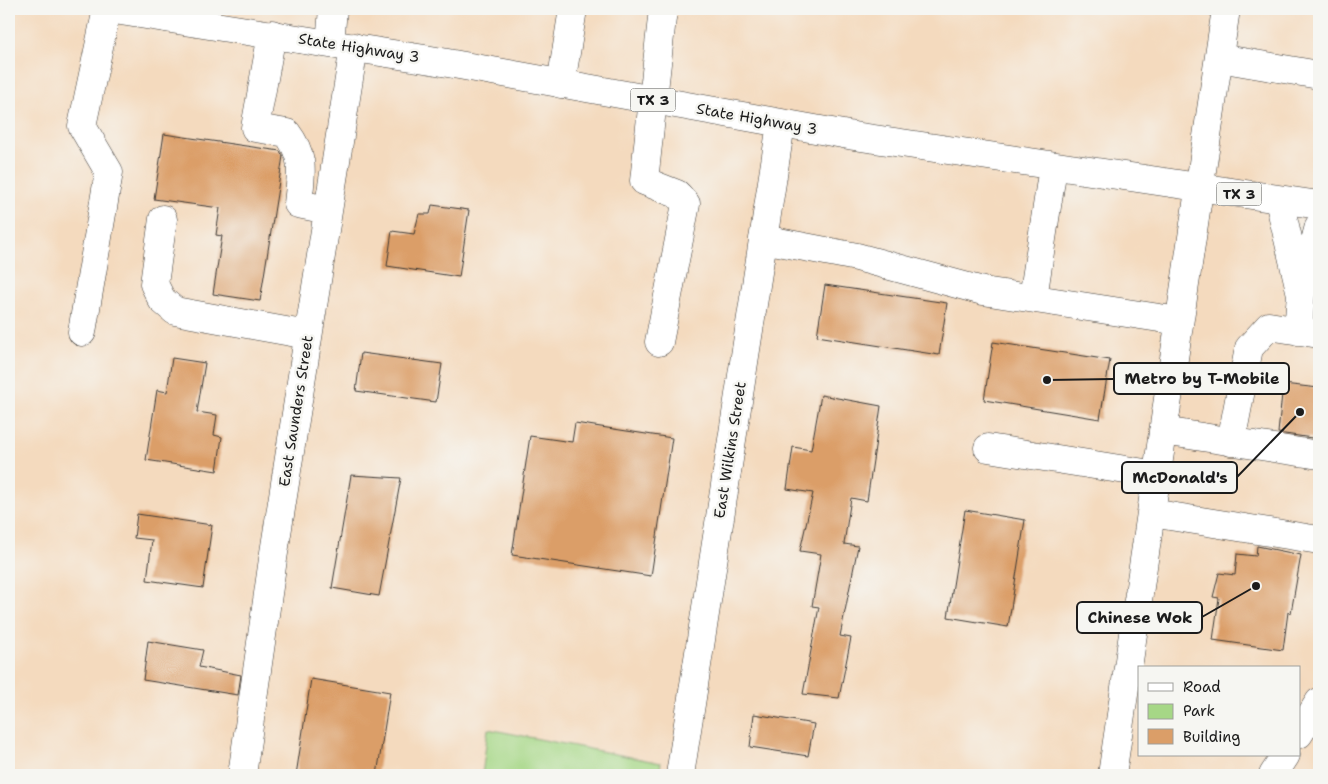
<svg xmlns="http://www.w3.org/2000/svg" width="1328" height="784" font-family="'Shantell Sans',sans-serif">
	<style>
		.green { fill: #a6d786; stroke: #617a51 }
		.building { fill: #db9e68 }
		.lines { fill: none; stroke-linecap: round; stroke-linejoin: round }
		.minor-casing { stroke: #3c3834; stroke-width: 29 }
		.major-casing { stroke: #3c3834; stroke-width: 29 }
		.minor { stroke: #fff; stroke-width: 28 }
		.major { stroke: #fff; stroke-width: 28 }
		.labels { text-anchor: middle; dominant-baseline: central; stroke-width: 5; stroke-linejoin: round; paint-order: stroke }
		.shield { fill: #f6f6f2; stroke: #5d5d5c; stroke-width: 1 }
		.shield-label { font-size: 14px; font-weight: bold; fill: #1c1c1c }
		.street-label { font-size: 15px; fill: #1c1c1c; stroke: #f6f6f2 }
		.leader { fill: none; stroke: #1c1c1c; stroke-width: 2 }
		.callout-dot { fill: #1c1c1c; stroke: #f6f6f2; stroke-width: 2 }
		.callout { fill: #f6f6f2; stroke: #1c1c1c; stroke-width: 2 }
		.callout-label { font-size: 16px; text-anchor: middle; font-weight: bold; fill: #1c1c1c }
	</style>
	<rect width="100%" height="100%" fill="#f6f6f2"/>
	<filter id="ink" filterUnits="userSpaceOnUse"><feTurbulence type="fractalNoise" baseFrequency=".02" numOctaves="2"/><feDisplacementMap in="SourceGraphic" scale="10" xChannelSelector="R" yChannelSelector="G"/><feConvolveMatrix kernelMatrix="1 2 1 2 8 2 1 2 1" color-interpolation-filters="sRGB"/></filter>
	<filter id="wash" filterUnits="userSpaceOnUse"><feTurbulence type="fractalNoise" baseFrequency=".0096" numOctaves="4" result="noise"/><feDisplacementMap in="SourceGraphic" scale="20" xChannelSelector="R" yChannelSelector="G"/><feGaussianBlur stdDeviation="1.12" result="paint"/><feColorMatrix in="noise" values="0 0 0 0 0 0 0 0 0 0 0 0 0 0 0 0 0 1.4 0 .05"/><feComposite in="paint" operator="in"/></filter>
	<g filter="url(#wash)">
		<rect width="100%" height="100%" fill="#f4dabe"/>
		<path class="green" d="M488 729 661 763 659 775H482Z"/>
		<g id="blocks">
			<path class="building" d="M164 134 280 151 283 156 260 301 213 294 222 236 216 235 220 208 154 199Z
				M432 205 469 210 459 277 387 266 392 231 414 234 419 214H430Z
				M825 285 947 303 939 355 817 336Z
				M993 342 1110 360 1100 419 984 400Z
				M361 353 442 364 436 402 356 391Z
				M172 358 205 363 197 412 217 415 214 435 222 437 217 471 146 460 157 390 167 392Z
				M1283 384 1319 388V439L1278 433Z
				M821 395 881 406 867 501 851 498 844 544 858 546 840 636 851 638 839 698 803 694 819 607 812 606 821 554 800 551 813 493 787 489 793 447 811 450Z
				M575 423 672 438 651 576 512 555 530 436 572 442Z
				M351 475 401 478 379 596 332 588Z
				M965 510 1025 520 1008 627 948 617Z
				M137 514 212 525 203 588 147 580 152 540 134 538Z
				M1257 546 1301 555 1291 613 1288 612 1283 650 1213 640 1219 598 1213 597 1219 573 1235 575 1237 554 1256 556Z
				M148 641 203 650 199 667 241 675 238 695 143 680Z
				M311 679 390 692 377 775H296Z
				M754 714 814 724 808 756 750 747Z"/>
		</g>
	</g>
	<g filter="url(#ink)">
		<use href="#blocks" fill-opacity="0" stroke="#3c3834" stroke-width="1"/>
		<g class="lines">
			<defs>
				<path id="minor" d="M272 34 255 128 287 133C306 158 301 174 298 204L328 210
					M330 43 333 9
					M1219 58 1319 75
					M561 84 573 9
					M1279 200 1300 290
					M163 219 154 284 162 300 175 311 308 335
					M763 239 857 257 983 291 1179 321
					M1033 298 1053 167
					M1298 331 1301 294 1319 226
					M82 332 109 172 82 126 107 9
					M659 342 686 204 677 194 644 181 663 9
					M1163 431 1319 455
					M1231 442 1249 348 1269 326 1319 334
					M988 448 1157 475
					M1151 513 1319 540
					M1299 734 1319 702
					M242 775 273 559 354 47
					M680 775 781 124
					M1112 775 1226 9
					M1273 775 1286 755"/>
				<path id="major" d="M108 9 431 60 854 136 1319 205"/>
			</defs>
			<use href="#minor" class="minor-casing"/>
			<use href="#major" class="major-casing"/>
			<use href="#minor" class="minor"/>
			<use href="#major" class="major"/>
		</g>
	</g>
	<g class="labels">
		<g class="shield">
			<rect x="630.5" y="88.5" width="45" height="23" rx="4"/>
			<rect x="1216.5" y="182.5" width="45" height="23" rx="4"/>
		</g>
		<g class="shield-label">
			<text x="653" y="100">TX 3</text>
			<text x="1239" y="194">TX 3</text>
		</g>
		<g class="street-label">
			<text transform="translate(359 48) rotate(9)">State Highway 3</text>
			<text transform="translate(757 119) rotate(10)">State Highway 3</text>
			<text transform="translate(296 411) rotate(-81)">East Saunders Street</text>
			<text transform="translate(730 450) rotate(-81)">East Wilkins Street</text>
		</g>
	</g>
	<path class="leader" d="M1047 380L1114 379M1300 412L1237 477M1256 586L1202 617"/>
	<g class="callout-dot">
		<circle cx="1047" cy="380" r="5"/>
		<circle cx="1300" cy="412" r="5"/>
		<circle cx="1256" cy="586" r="5"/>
	</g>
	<g class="callout">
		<rect x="1114" y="363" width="175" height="31" rx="5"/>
		<rect x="1122" y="462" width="115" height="31" rx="5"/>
		<rect x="1077" y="602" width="125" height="31" rx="5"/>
	</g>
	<g class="callout-label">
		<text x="1202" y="384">Metro by T-Mobile</text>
		<text x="1180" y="483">McDonald's</text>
		<text x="1140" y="623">Chinese Wok</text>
	</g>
	<rect width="1328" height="784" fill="none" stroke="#f6f6f2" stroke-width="30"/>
	<rect x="1138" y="666" width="162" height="90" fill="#f6f6f2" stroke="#9f9f9c"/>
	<rect x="1148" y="683" width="25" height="8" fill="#ffffff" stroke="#9f9f9c"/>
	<text x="1183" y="692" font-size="15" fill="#1c1c1c">Road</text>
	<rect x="1148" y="704" width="25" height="15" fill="#a6d786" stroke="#9f9f9c"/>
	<text x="1183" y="716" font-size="15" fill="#1c1c1c">Park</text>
	<rect x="1148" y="729" width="25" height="15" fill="#db9e68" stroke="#9f9f9c"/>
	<text x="1183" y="742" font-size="15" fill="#1c1c1c">Building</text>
</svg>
